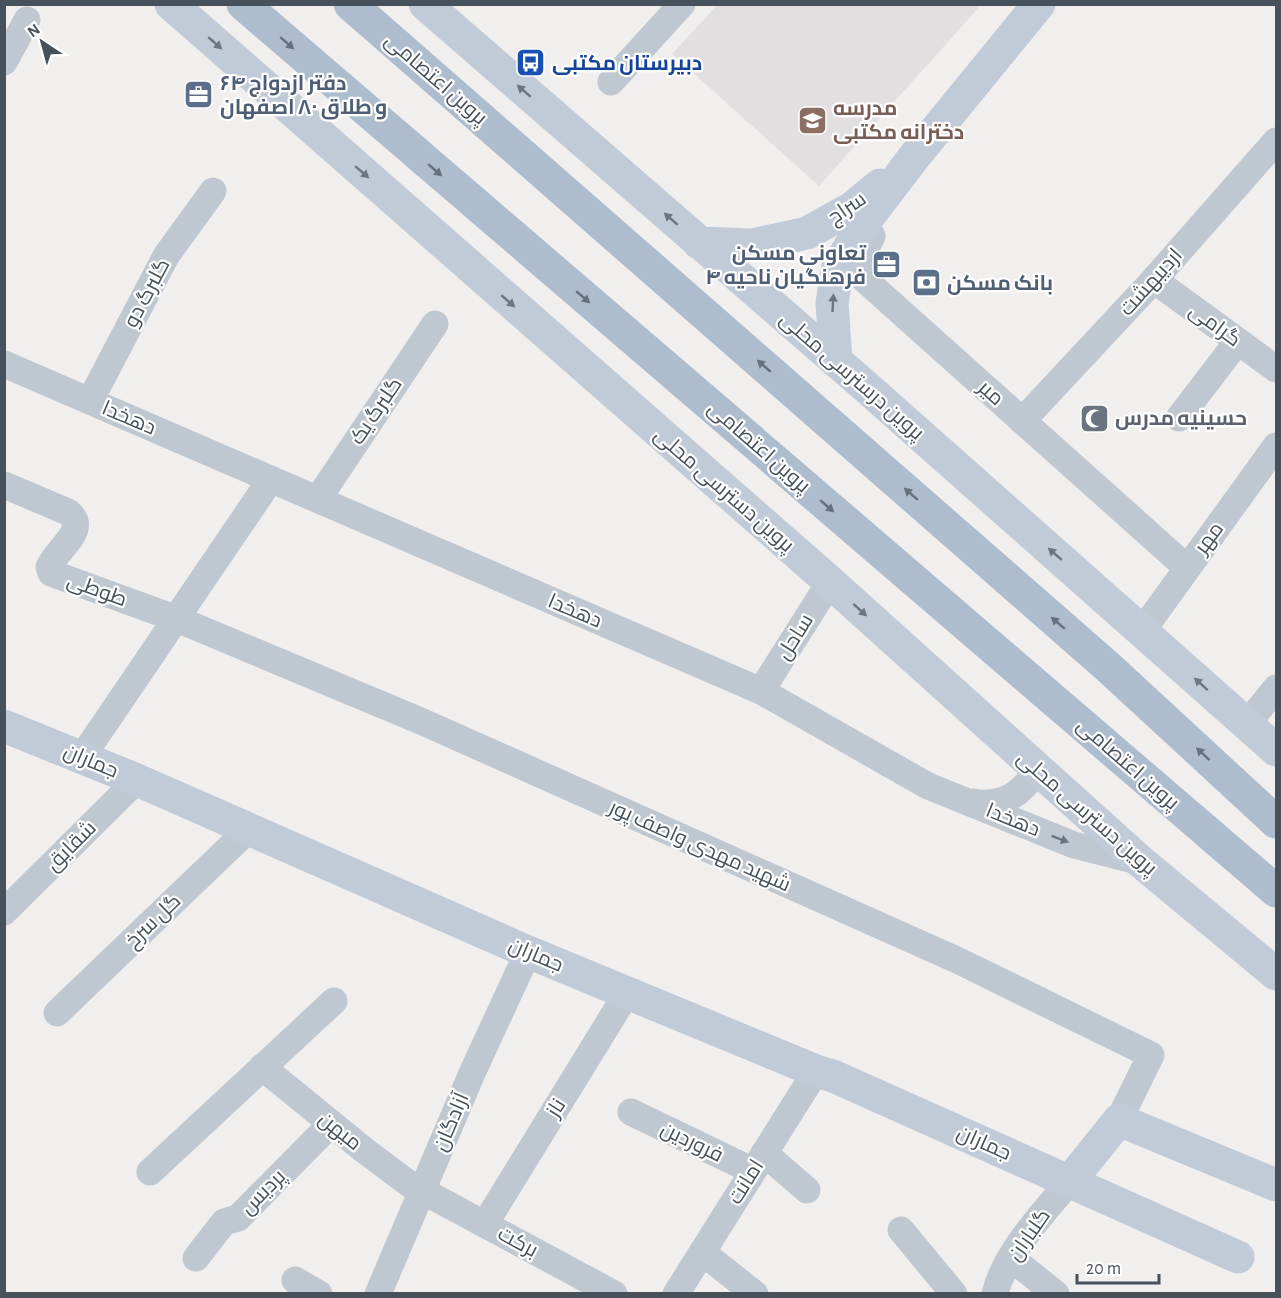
<svg xmlns="http://www.w3.org/2000/svg" width="1281" height="1298" font-family="'Alegreya Sans',Cairo,sans-serif">
	<style>
		.education { fill: #e2dfe0 }
		.lines { fill: none; stroke-linecap: round; stroke-linejoin: round }
		.street { stroke: #bfc8d1; stroke-width: 27 }
		.secondary { stroke: #c1cbd8; stroke-width: 33 }
		.primary { stroke: #aebdce; stroke-width: 33 }
		.oneway { fill: #6b7681 }
		.oneway2 { fill: #65717e }
		.oneway3 { fill: #6a757f }
		.labels { text-anchor: middle; dominant-baseline: central; stroke-width: 4.5; stroke-linejoin: round; paint-order: stroke }
		.transit-label { font-size: 21px; font-weight: bold; fill: #164399; stroke: #fff; text-anchor: start }
		.street-label { font-size: 21px; fill: #46515c; stroke: #fff }
		.service-label { font-size: 21px; font-weight: bold; fill: #4e5e75; stroke: #fff; text-anchor: start }
		.education-label { font-size: 21px; font-weight: bold; fill: #785e54; stroke: #fff; text-anchor: start }
		.worship-label { font-size: 21px; font-weight: bold; fill: #5b616d; stroke: #fff; text-anchor: start }
	</style>
	<rect width="100%" height="100%" fill="#f1eeee"/>
	<path class="education" d="M718 4H981V5L819 186 672 54Z"/>
	<g class="lines">
		<path class="street" d="M4 62 27 20
			M611 82 682 4
			M872 236 855 271 1187 568
			M1154 280 1276 369
			M4 364 761 691 928 786 1074 845 1141 862
			M90 401 166 256 213 191
			M1179 418 1238 341
			M1022 421 1151 283 1276 141
			M4 485 68 512C90 530 57 548 49 567L51 573 177 619 423 722 957 960 1151 1055 1119 1120
			M318 499 435 324
			M1142 631 1276 446
			M761 691 830 582
			M1247 724 1276 688
			M82 757 271 479
			M973 802C1004 807 1021 794 1037 770
			M4 912 137 780
			M57 1013 249 829
			M262 1067 364 1150 408 1183 614 1294
			M631 1112 753 1171
			M764 1153 807 1190
			M150 1172 334 1001
			M485 1224 627 993
			M901 1230 954 1294
			M702 1252 755 1294
			M196 1258 224 1222 238 1218 331 1124
			M1011 1258 1056 1294
			M295 1280 319 1294
			M378 1294 473 1071 528 952
			M676 1294 816 1071
			M995 1294C1004 1254 1044 1212 1070 1181"/>
		<path class="secondary" d="M171 4 830 582 1141 862 1276 974
			M425 4 865 386 1276 750
			M699 243 752 245 807 233 852 208 880 185
			M836 361 832 303 838 266 866 220 914 157 1039 4
			M4 726 137 780 528 952 816 1071 833 1076 1238 1257
			M1070 1181 1119 1120 1276 1185"/>
		<path class="primary" d="M243 4 1276 891
			M350 4 1108 667 1276 822"/>
	</g>
	<defs><path id="oneway-solid" d="M-6-.8H1V-3.2L6.5 0L1 3.2V.8H-6Z" transform="scale(1.5)"/></defs>
	<g class="oneway">
		<use href="#oneway-solid" transform="translate(215 43) rotate(41)"/>
		<use href="#oneway-solid" transform="translate(524 91) rotate(-139)"/>
		<use href="#oneway-solid" transform="translate(362 172) rotate(41)"/>
		<use href="#oneway-solid" transform="translate(671 219) rotate(-139)"/>
		<use href="#oneway-solid" transform="translate(508 301) rotate(41)"/>
		<use href="#oneway-solid" transform="translate(833 303) rotate(-87)"/>
		<use href="#oneway-solid" transform="translate(1055 554) rotate(-139)"/>
		<use href="#oneway-solid" transform="translate(860 610) rotate(42)"/>
		<use href="#oneway-solid" transform="translate(1201 684) rotate(-138)"/>
	</g>
	<g class="oneway2">
		<use href="#oneway-solid" transform="translate(287 43) rotate(41)"/>
		<use href="#oneway-solid" transform="translate(435 170) rotate(41)"/>
		<use href="#oneway-solid" transform="translate(583 297) rotate(41)"/>
		<use href="#oneway-solid" transform="translate(764 366) rotate(-139)"/>
		<use href="#oneway-solid" transform="translate(911 494) rotate(-139)"/>
		<use href="#oneway-solid" transform="translate(827 506) rotate(41)"/>
		<use href="#oneway-solid" transform="translate(1058 623) rotate(-139)"/>
		<use href="#oneway-solid" transform="translate(1203 754) rotate(-137)"/>
	</g>
	<use class="oneway3" href="#oneway-solid" transform="translate(1060 839) rotate(21)"/>
	<defs>
		<symbol id="bus-square" viewBox="-11 -11 22 22"><rect x="-9" y="-9" width="18" height="18" rx="4" fill="#1a4fb4" stroke="#fff"/><path d="M-5-6H5V4H4V6H2V4H-2V6H-4V4H-5ZM-3.5-4V0h7V-4ZM-3.5 1.2v1.5H-2V1.2ZM2 1.2v1.5H3.5V1.2Z" fill="#fff"/></symbol>
		<symbol id="office-square" viewBox="-11 -11 22 22"><rect x="-9" y="-9" width="18" height="18" rx="4" fill="#5c6f8a" stroke="#fff"/><path d="M-6-3h4V-5.5h4V-3h4V5H-6ZM-1-4.5V-3h2v-1.5ZM-6 0V1H6V0Z" fill="#fff"/></symbol>
		<symbol id="school-square" viewBox="-11 -11 22 22"><rect x="-9" y="-9" width="18" height="18" rx="4" fill="#8d6e63" stroke="#fff"/><path d="M0-5L7-2L0 1L-7-2ZM-4 1L0 2.5L4 1V4Q0 6-4 4Z" fill="#fff"/></symbol>
		<symbol id="bank-square" viewBox="-11 -11 22 22"><rect x="-9" y="-9" width="18" height="18" rx="4" fill="#5c6f8a" stroke="#fff"/><path d="M-6-4H6V4H-6ZM0-2.3a2.3 2.3 0 1 0 0 4.6a2.3 2.3 0 1 0 0-4.6Z" fill="#fff"/></symbol>
		<symbol id="mosque-square" viewBox="-11 -11 22 22"><rect x="-9" y="-9" width="18" height="18" rx="4" fill="#6b7280" stroke="#fff"/><path d="M3.5-4.9A6 6 0 1 0 3.5 4.9A5 5 0 1 1 3.5-4.9Z" fill="#fff"/></symbol>
	</defs>
	<g fill-rule="evenodd">
		<use href="#bus-square" x="514" y="46" width="33" height="33"/>
		<use href="#office-square" x="182" y="78" width="33" height="33"/>
		<use href="#school-square" x="796" y="104" width="33" height="33"/>
		<use href="#office-square" x="870" y="248" width="33" height="33"/>
		<use href="#bank-square" x="910" y="266" width="33" height="33"/>
		<use href="#mosque-square" x="1078" y="402" width="33" height="33"/>
	</g>
	<g class="labels">
		<g class="transit-label">
			<text x="552" y="63">دبیرستان مکتبی</text>
		</g>
		<g class="street-label">
			<text transform="translate(436 79) rotate(41)">پروین اعتصامی</text>
			<text transform="translate(847 208) rotate(-34)">سراج</text>
			<text transform="translate(1151 282) rotate(-48)">اردیبهشت</text>
			<text transform="translate(147 293) rotate(-62)">گلبرگ دو</text>
			<text transform="translate(1215 325) rotate(36)">گرامی</text>
			<text transform="translate(852 376) rotate(41)">پروین درسترسی محلی</text>
			<text transform="translate(991 393) rotate(42)">میر</text>
			<text transform="translate(376 411) rotate(-56)">گلبرگ یک</text>
			<text transform="translate(129 418) rotate(23)">دهخدا</text>
			<text transform="translate(759 447) rotate(41)">پروین اعتصامی</text>
			<text transform="translate(724 490) rotate(41)">پروین دسترسی محلی</text>
			<text transform="translate(1209 538) rotate(-54)">مهر</text>
			<text transform="translate(97 590) rotate(20)">طوطی</text>
			<text transform="translate(575 611) rotate(23)">دهخدا</text>
			<text transform="translate(795 637) rotate(-58)">ساحل</text>
			<text transform="translate(91 761) rotate(23)">جماران</text>
			<text transform="translate(1128 764) rotate(41)">پروین اعتصامی</text>
			<text transform="translate(1087 813) rotate(41)">پروین دسترسی محلی</text>
			<text transform="translate(1013 820) rotate(22)">دهخدا</text>
			<text transform="translate(71 846) rotate(-45)">شقایق</text>
			<text transform="translate(700 846) rotate(24)">شهید مهدی واصف پور</text>
			<text transform="translate(153 921) rotate(-44)">گل سرخ</text>
			<text transform="translate(536 955) rotate(23)">جماران</text>
			<text transform="translate(556 1108) rotate(-58)">ناز</text>
			<text transform="translate(451 1122) rotate(-67)">آزادگان</text>
			<text transform="translate(340 1131) rotate(39)">میهن</text>
			<text transform="translate(692 1142) rotate(26)">فروردین</text>
			<text transform="translate(984 1143) rotate(24)">جماران</text>
			<text transform="translate(746 1182) rotate(-58)">امانت</text>
			<text transform="translate(263 1192) rotate(-45)">پردیس</text>
			<text transform="translate(1029 1235) rotate(-55)">گلباران</text>
			<text transform="translate(518 1242) rotate(28)">برکت</text>
		</g>
		<g class="service-label">
			<text x="220" y="83">دفتر ازدواج ۶۴<tspan x="220" dy="24">و طلاق ۸۰ اصفهان</tspan></text>
			<text x="866" y="253" text-anchor="end">تعاونی مسکن<tspan x="866" dy="24">فرهنگیان ناحیه ۴</tspan></text>
			<text x="947" y="283">بانک مسکن</text>
		</g>
		<g class="education-label">
			<text x="833" y="108">مدرسه<tspan x="833" dy="24">دخترانه مکتبی</tspan></text>
		</g>
		<g class="worship-label">
			<text x="1115" y="418">حسینیه مدرس</text>
		</g>
	</g>
	<rect width="1281" height="1298" fill="none" stroke="#46515c" stroke-width="12"/>
	<g transform="translate(42 42) rotate(324)" stroke="#ffffff" stroke-width="4.5" paint-order="stroke">
	<path d="M0-4.5L10 22L0 15L-10 22Z" fill="#46515c"/>
	<text y="-9" font-size="16" font-weight="bold" text-anchor="middle" fill="#46515c">N</text>
	</g>
	<path d="M1077 1274v9h82v-9" fill="none" stroke="#46515c" stroke-width="3"/>
	<text x="1086" y="1274" font-size="18" fill="#46515c" stroke="#ffffff" stroke-width="4.5" paint-order="stroke">20 m</text>
</svg>
